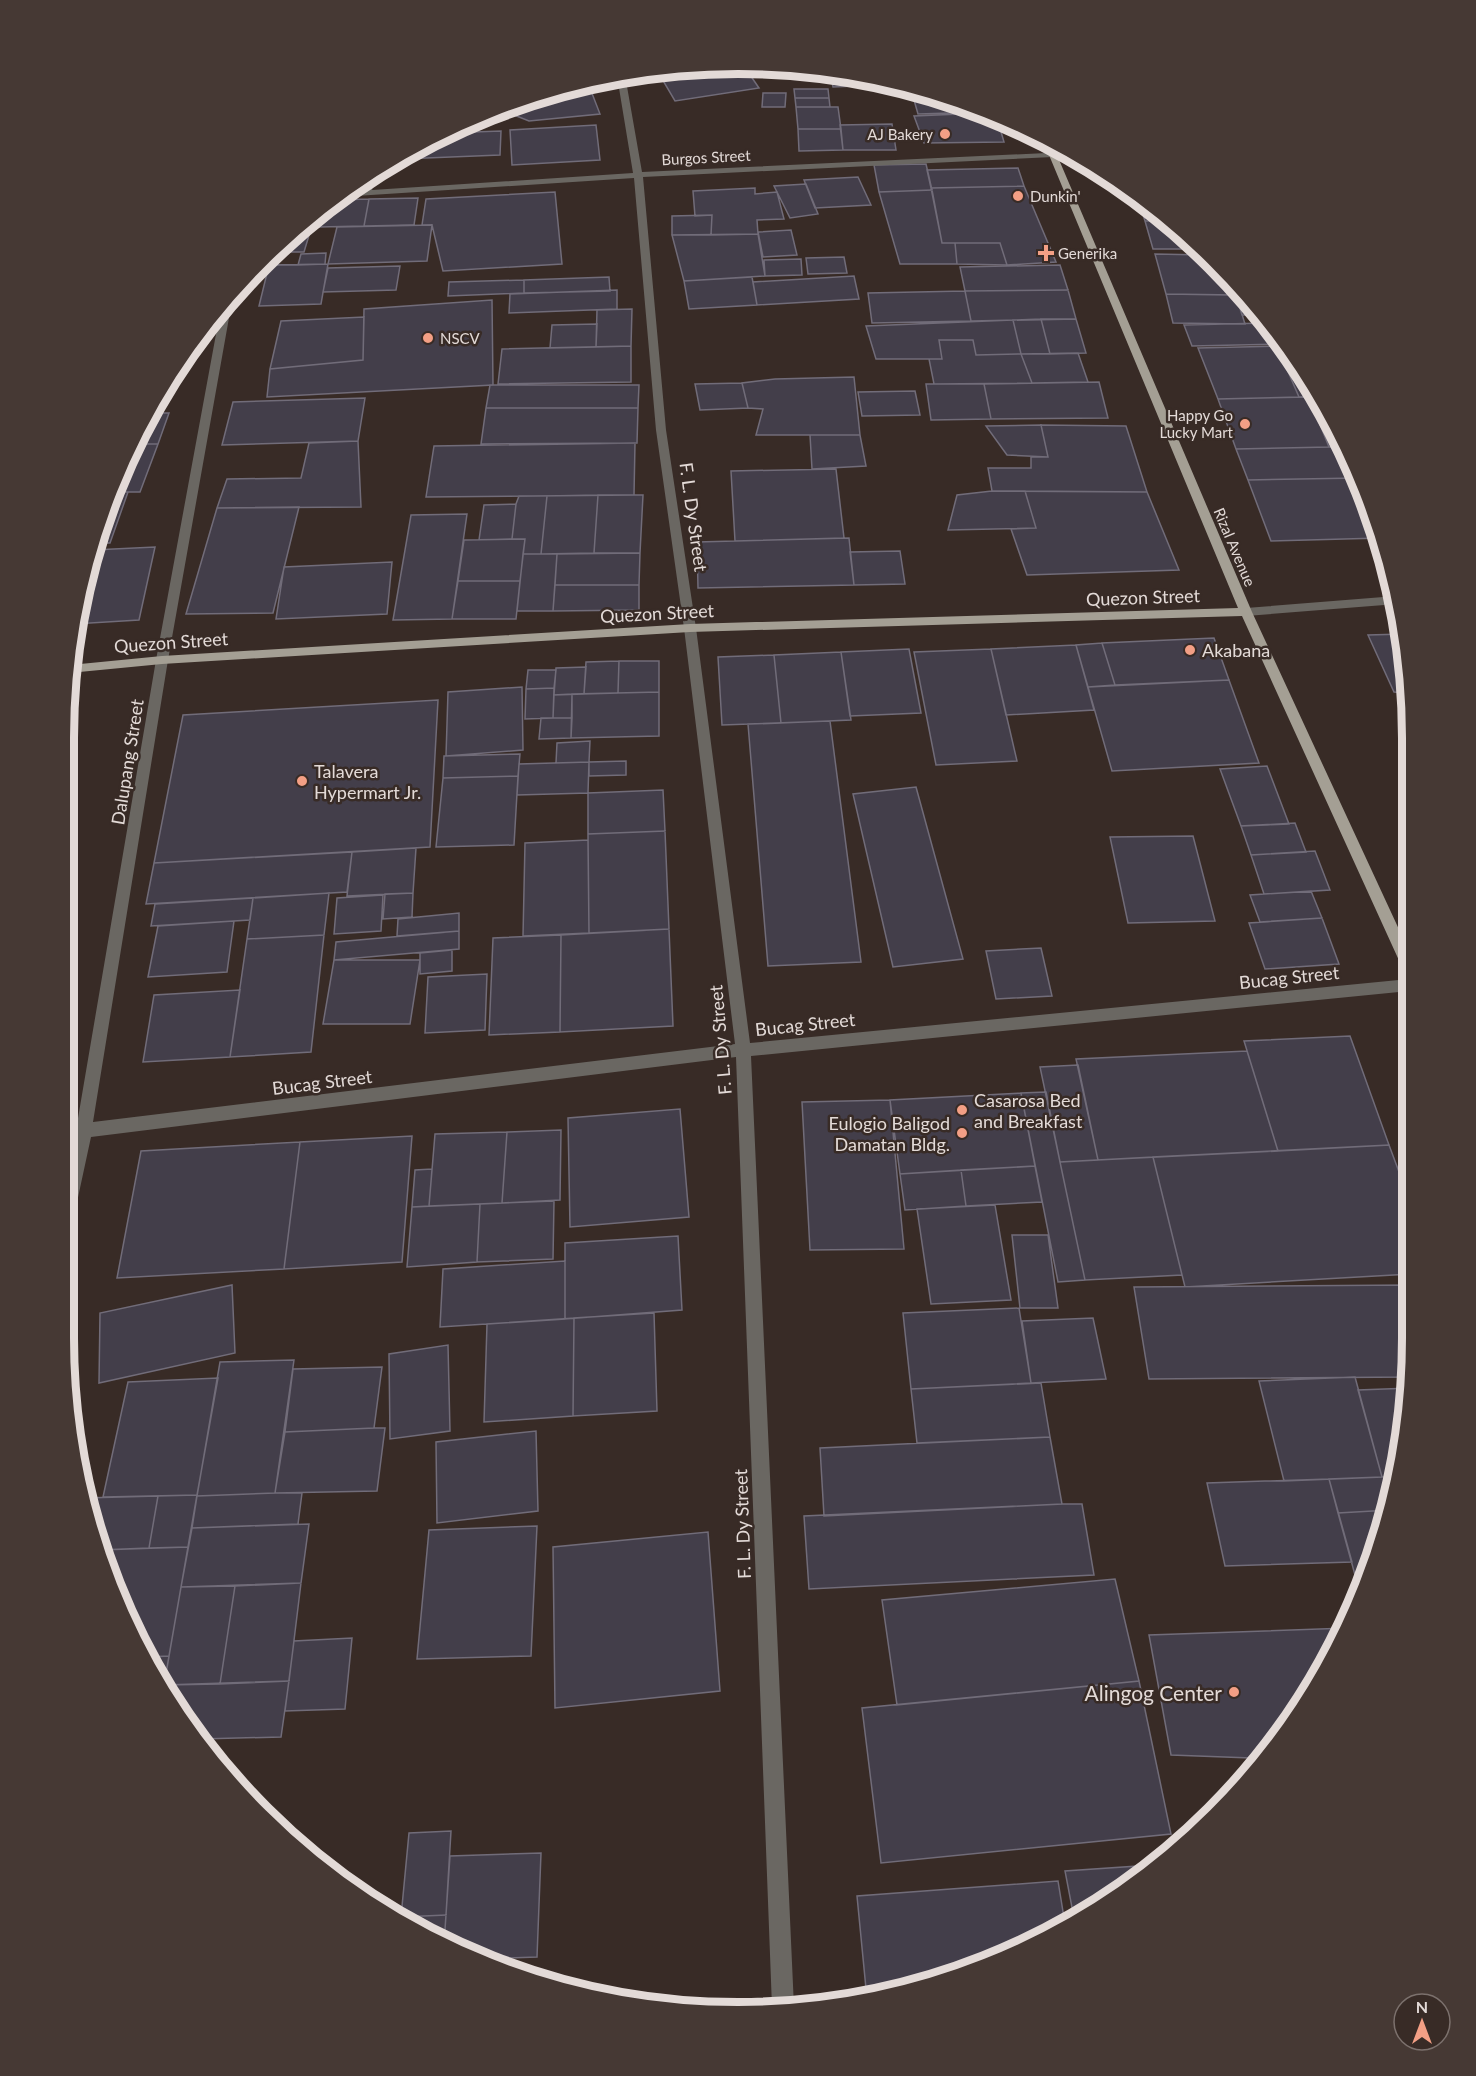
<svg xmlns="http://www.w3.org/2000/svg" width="1476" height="2076" font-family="Lato,sans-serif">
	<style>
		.building { fill: #433e4a; stroke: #716c79; stroke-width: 1.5 }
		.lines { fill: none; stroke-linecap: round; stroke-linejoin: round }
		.minor { fill: #6a6762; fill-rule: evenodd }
		.major { fill: #a49f94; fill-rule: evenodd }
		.poi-dot { fill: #f39f85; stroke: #382b26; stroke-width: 2 }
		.labels { text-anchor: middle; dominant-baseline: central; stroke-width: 5; stroke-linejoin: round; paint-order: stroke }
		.far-poi-label { font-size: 15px; fill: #e3dad7; stroke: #382b26; text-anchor: start }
		.far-street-label { font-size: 15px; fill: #e3dad7; stroke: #382b26 }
		.street-label { font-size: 18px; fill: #e3dad7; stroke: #382b26 }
		.poi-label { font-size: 18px; fill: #e3dad7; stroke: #382b26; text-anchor: start }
		.near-poi-label { font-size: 21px; fill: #e3dad7; stroke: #382b26; text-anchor: end }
		.rim { fill: none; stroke: #e3dad7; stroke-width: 8 }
	</style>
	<rect width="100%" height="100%" fill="#382b26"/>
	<path class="building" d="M744 66 759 88 675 101 658 72 683 68Z
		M830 72 877 80 879 85 833 87Z
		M588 83 600 114 529 121 499 109 521 99Z
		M910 86H912L982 112 918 114Z
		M794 89H828L829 98H795Z
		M763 93H786L785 107H762Z
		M795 98H829L830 107H796Z
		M796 107H838L841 129H798Z
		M984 113 997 118 1004 142 924 143 914 116Z
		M892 124 896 150H843L840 125Z
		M596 125 600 160 512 165 510 130Z
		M798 129H841L843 150 799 151Z
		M501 131 500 155 402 159 403 152 445 133Z
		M926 164 932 190 879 192 874 165Z
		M1018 168 1024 186 931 188 927 170Z
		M858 177 871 205 815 208 804 180Z
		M806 184 818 214 790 218 774 186Z
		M1119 184 1141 198H1125Z
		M1024 186 1056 262 1007 265 1000 243H942L931 188Z
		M755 188V194L777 192 784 219 757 220 758 234 711 235 712 215 695 216 693 191Z
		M932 190 942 243H955L957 264H900L879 192Z
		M555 192 562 264 443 271 432 225H422L426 199Z
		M418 198 414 225 364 226 369 199Z
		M1138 198 1149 202 1169 221H1145Z
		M369 199 364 226 319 227 323 209 336 200Z
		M316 214 312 227 297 228Z
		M712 215 711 235H672V216Z
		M1145 221H1169L1198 249H1153Z
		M432 225 427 261 328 264 337 227Z
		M791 230 797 255 763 257 758 232Z
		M292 232H310L304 252H272Z
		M758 234 765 276 684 281 672 235Z
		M955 243H1000L1007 265 957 264Z
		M326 253 325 264 298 265 301 254Z
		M1155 254 1204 255 1220 269 1228 295 1166 294Z
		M844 257 847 273 808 274 806 258Z
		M801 259 802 275 765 276 764 260Z
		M328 264 321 304 259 306 269 265Z
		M1060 265 1068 290 965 291 960 267Z
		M400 266 396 290 323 292 328 268Z
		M854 276 859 299 757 305 753 282Z
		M609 277 610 291 524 293V280Z
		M752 277 757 305 689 309 684 281Z
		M524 280V293L448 296 449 282Z
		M617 290V309L509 313 510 294Z
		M1068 290 1076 319 971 321 965 291Z
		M965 291 971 321 872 323 868 293Z
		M1166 294 1236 295 1245 324 1173 323Z
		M1236 295H1247L1260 315H1242Z
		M492 300 493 385 267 397 270 369 363 360 364 309Z
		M632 309 631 346 596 347 597 310Z
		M364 317 363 360 270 369 281 321Z
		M1041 319 1050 354H1021L1013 320Z
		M1041 319H1076L1086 353 1050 354Z
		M1013 320 1021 354 976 355 973 340H939L942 359H876L866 326Z
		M1266 323 1280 344 1192 346 1184 325Z
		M597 324 596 347 550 348 552 325Z
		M939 340H973L976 355 1021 354 1032 383 934 384 929 359H942Z
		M631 346V382L498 384 502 349Z
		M1277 346 1299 397 1218 399 1198 348Z
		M1078 353 1088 382 1032 383 1021 354Z
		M184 354 167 403H152L153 401Z
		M1283 360H1290L1315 396 1299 397Z
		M854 377 860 435H756L763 409 748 408 742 383 775 379Z
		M1099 382 1108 418 991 419 984 384Z
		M742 383 748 408 700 410 695 384Z
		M926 384H984L991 419 931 420Z
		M490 385H639L638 408H486Z
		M915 391 920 415 862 416 858 392Z
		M1315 396 1344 440 1346 447H1329L1309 397Z
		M1309 397 1329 447 1236 449 1218 399Z
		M365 398 358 441 222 445 233 402Z
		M486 408H638L637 443 481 444Z
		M147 413H169L158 444H132Z
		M1041 425 1048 457 1007 455 986 426Z
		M1041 425 1126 426 1147 492 992 491 988 468H1031V457H1048Z
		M810 435H860L866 466 812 469Z
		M358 441 361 507 217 508 227 479 301 478 309 443Z
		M635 443 634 495 426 497 434 446Z
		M132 444H158L140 492H111Z
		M1329 447H1346L1358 478 1248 480 1236 449Z
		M836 469 844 538 735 541 731 471Z
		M1358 478 1381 538 1271 541 1248 480Z
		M992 491H1025L1036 528 948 530 957 495Z
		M1025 491 1147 492 1179 570 1027 575 1011 529 1036 528Z
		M110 492H128L110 543H95Z
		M598 495 594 553 541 554 547 496Z
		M598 495H643L640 553H594Z
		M519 496H547L541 554H523L525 539H512L516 504Z
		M516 504 512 539 479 540 484 505Z
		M299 507 273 613 186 614 217 508Z
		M467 514 452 619 393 620 411 515Z
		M849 538 854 585 698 588 697 542Z
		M525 539 520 581H458L464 540Z
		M155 547 139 620 74 624 76 606 93 550Z
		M900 551 905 584 854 585 850 552Z
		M640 553 639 585H555L557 554Z
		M523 554H557L553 611H517Z
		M392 562 387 614 276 619 284 567Z
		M458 581H520L516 619H452Z
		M555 585H639V610L553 611Z
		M1404 634 1407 650V693L1394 692 1368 635Z
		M1214 638 1229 680 1115 685 1102 643Z
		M1102 643 1115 685 1088 687 1076 645Z
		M1076 645 1094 710 1006 715 991 649Z
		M909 649 921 713 850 716 841 652Z
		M991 649 1017 761 936 765 914 652Z
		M841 652 851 720 781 723 774 655Z
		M774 655 781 723 722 725 718 657Z
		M619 661 618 693 584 694 586 662Z
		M619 661H659V692L618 693Z
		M586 667 584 694 554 695 556 668Z
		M528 670H556L554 688 526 689Z
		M1229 680 1259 763 1112 771 1088 687Z
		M522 687 523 750 446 756 448 692Z
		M554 688 553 718 525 719 526 689Z
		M659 692V736L571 738 572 694Z
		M572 694V718H553L554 695Z
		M438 700 430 847 154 863 183 715Z
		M541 718H572L571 738 539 739Z
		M830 721 861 962 768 966 748 724Z
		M590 741 589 762 556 763 557 743Z
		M520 754 518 776 443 778 444 756Z
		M626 761V775L589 776V762Z
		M589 762 588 793 517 795 519 764Z
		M1267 766 1289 824 1241 826 1220 769Z
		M518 776 514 845 436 847 443 778Z
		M916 787 963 959 893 967 853 794Z
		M663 790 665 831 588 834V793Z
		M1295 823 1306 852 1251 855 1241 826Z
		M665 831 669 929 589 933 588 834Z
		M1193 836 1215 921 1128 923 1110 837Z
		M588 840 589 933 523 936 525 843Z
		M416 848 413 893 347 896 352 852Z
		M1315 851 1330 890 1264 894 1251 855Z
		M352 852 347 892 146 904 154 863Z
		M1311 891 1322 918 1260 922 1250 895Z
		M329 893 324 935 247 939 253 898Z
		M413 893 412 917 383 919 385 894Z
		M383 895 381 931 334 934 337 898Z
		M253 898 250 920 151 926 155 904Z
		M459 913V931L397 936 398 919Z
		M1322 918 1339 964 1265 969 1249 923Z
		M234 921 227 972 148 977 158 926Z
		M669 929 673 1026 560 1032 561 935Z
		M459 931V949L334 960 336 942Z
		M324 935 311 1052 230 1057 247 939Z
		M561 935 560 1032 489 1035 493 938Z
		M1041 948 1052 996 996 999 986 951Z
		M452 950V971L420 974V953Z
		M334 960H420L410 1024H323Z
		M487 974 485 1030 425 1033 428 977Z
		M240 990 230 1057 143 1062 154 995Z
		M1350 1036 1389 1145 1278 1151 1244 1041Z
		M1247 1051 1278 1151 1098 1160 1076 1059Z
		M1078 1065 1098 1160 1060 1162 1040 1067Z
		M1046 1092 1060 1162 1085 1280 1058 1282 1021 1093Z
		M1021 1093 1035 1166 900 1174 890 1100Z
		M890 1100 904 1249 810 1250 802 1102Z
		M680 1109 689 1217 570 1227 568 1118Z
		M561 1130 560 1200 502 1203 507 1132Z
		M507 1132 502 1203 429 1206 435 1134Z
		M412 1136 402 1262 284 1269 300 1142Z
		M300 1142 284 1269 117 1278 141 1151Z
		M1389 1145 1411 1204V1274L1185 1287 1153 1157Z
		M1153 1157 1182 1275 1085 1280 1060 1162Z
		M1035 1166 1042 1202 966 1206 961 1170Z
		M432 1169 429 1206 412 1207 415 1170Z
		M961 1170 966 1206 905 1210 900 1174Z
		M554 1201 553 1259 477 1262 480 1204Z
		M480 1204 477 1262 407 1267 412 1207Z
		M995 1205 1011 1300 931 1304 917 1209Z
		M1012 1235H1048L1058 1308H1020Z
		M678 1236 682 1310 565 1319V1243Z
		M565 1261V1319L440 1327 443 1269Z
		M232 1285 235 1353 99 1383 100 1313Z
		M1411 1285 1412 1377 1149 1379 1134 1287Z
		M1019 1308 1031 1383 911 1389 903 1313Z
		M654 1313 657 1411 573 1416 574 1318Z
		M574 1318 573 1416 484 1422 487 1324Z
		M1093 1318 1106 1379 1031 1383 1022 1321Z
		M448 1345 450 1431 390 1439 389 1354Z
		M294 1360 275 1493 197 1496 220 1362Z
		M382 1367 374 1428 285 1432 293 1369Z
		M1355 1377 1382 1477 1284 1481 1259 1381Z
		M218 1378 197 1495 103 1497 128 1382Z
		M1041 1383 1050 1437 917 1443 911 1389Z
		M1411 1388 1396 1476 1382 1477 1358 1390Z
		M374 1428H385L377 1491 275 1493 285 1432Z
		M536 1431 538 1511 437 1523 436 1442Z
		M1050 1437 1062 1504 824 1516 820 1448Z
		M1382 1477H1396L1390 1510 1338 1513 1329 1479Z
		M1329 1479 1352 1562 1225 1566 1207 1483Z
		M275 1493H302L298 1524 192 1528 197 1496Z
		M197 1495 188 1547 149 1548 158 1496Z
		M158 1496 149 1548 99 1550 86 1513 84 1498Z
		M1062 1504H1082L1094 1575 809 1589 804 1516Z
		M1390 1510 1367 1575H1355L1338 1513Z
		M309 1524 301 1583 181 1587 192 1528Z
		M537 1526 531 1656 417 1659 429 1530Z
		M708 1532 720 1691 555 1708 553 1547Z
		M188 1547 169 1656 147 1657 115 1597 99 1550Z
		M1115 1579 1139 1681 897 1705 882 1600Z
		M301 1583 289 1681 220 1684 235 1586Z
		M235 1586 220 1684 164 1685 181 1587Z
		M1347 1628 1274 1749 1253 1770 1251 1758 1171 1755 1149 1635Z
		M352 1638 345 1709 285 1711 294 1641Z
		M169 1656 164 1685V1689L147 1657Z
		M289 1681 281 1737 200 1739 177 1713 164 1689V1685Z
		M1139 1681 1171 1834 881 1863 862 1708Z
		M451 1831 446 1915 401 1917 409 1833Z
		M541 1853 537 1957 475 1959 444 1944 450 1856Z
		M1153 1865 1074 1918 1065 1871Z
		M1058 1881 1065 1924 1036 1944 913 1990 867 1999 857 1896Z
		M446 1915 444 1944 401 1923V1917Z"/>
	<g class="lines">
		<path class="minor" d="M625 75 642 172 1067 152 1074 156 643 177 666 430 696 628 750 1043 1409 979V991L751 1056 794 2007H772L736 1057 91 1137 71 1230 69 1235 63 1238V1192L75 1139 63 1140V1126L77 1124 156 660 221 307 229 299 232 301 168 660 93 1122 735 1044 684 628 656 430 634 178 340 197 347 192 362 191 366 178 375 172 377 174 372 190 633 173 617 76Z
			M1396 596 1397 604 1246 616 1240 612 1246 608Z"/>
		<path class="major" d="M1039 134 1049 140 1057 155 1252 612 1409 951V973L1404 971 1402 967 1242 616 690 632 162 664 69 673 70 665 162 656 690 624 1238 608 1049 155 1038 136Z"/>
	</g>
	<g class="poi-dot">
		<circle cx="945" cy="134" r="6"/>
		<circle cx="1018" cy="196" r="6"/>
		<path d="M1043 244h6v6h6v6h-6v6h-6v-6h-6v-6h6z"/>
		<circle cx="428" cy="338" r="6"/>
		<circle cx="1245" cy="424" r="6"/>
		<circle cx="1190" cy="650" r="6"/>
		<circle cx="302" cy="781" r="6"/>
		<circle cx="962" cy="1110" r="6"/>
		<circle cx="962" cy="1133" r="6"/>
		<circle cx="1234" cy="1692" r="6"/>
	</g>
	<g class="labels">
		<g class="far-poi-label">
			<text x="933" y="134" text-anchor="end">AJ Bakery</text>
			<text x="1030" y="196">Dunkin'</text>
			<text x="1058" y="253">Generika</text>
			<text x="440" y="338">NSCV</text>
			<text x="1233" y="415" text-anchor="end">Happy Go<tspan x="1233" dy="17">Lucky Mart</tspan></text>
		</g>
		<g class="far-street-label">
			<text transform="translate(706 157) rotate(-3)">Burgos Street</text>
			<text transform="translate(1235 547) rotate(67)">Rizal Avenue</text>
		</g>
		<g class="street-label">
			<text transform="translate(694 517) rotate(82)">F. L. Dy Street</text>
			<text transform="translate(1143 597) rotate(-2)">Quezon Street</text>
			<text transform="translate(657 613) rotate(-3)">Quezon Street</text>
			<text transform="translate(171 642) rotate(-4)">Quezon Street</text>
			<text transform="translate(127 762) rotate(-81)">Dalupang Street</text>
			<text transform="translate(1289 977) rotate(-6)">Bucag Street</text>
			<text transform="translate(805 1024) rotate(-6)">Bucag Street</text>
			<text transform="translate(720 1040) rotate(-95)">F. L. Dy Street</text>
			<text transform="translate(322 1082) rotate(-7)">Bucag Street</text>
			<text transform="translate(742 1524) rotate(-92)">F. L. Dy Street</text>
		</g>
		<g class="poi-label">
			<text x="1202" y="650">Akabana</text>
			<text x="314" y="771">Talavera<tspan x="314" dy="21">Hypermart Jr.</tspan></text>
			<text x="974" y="1100">Casarosa Bed<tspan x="974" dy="21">and Breakfast</tspan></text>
			<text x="950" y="1123" text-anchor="end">Eulogio Baligod<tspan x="950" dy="21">Damatan Bldg.</tspan></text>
		</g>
		<g class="near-poi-label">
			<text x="1222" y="1692">Alingog Center</text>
		</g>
	</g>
	<path d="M0 0H1476V2076H0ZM738 74H738A664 664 0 0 1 1402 738V1338A664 664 0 0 1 738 2002H738A664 664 0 0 1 74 1338V738A664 664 0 0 1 738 74Z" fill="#463934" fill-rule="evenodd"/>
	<path class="rim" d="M738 74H738A664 664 0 0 1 1402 738V1338A664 664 0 0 1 738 2002H738A664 664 0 0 1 74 1338V738A664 664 0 0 1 738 74Z"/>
	<g transform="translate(1422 2022)"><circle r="28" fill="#382b26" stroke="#7c716d" stroke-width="1.5"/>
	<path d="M0-4.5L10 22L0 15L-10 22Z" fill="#f39f85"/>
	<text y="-9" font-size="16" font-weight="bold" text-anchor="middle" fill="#e3dad7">N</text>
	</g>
</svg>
